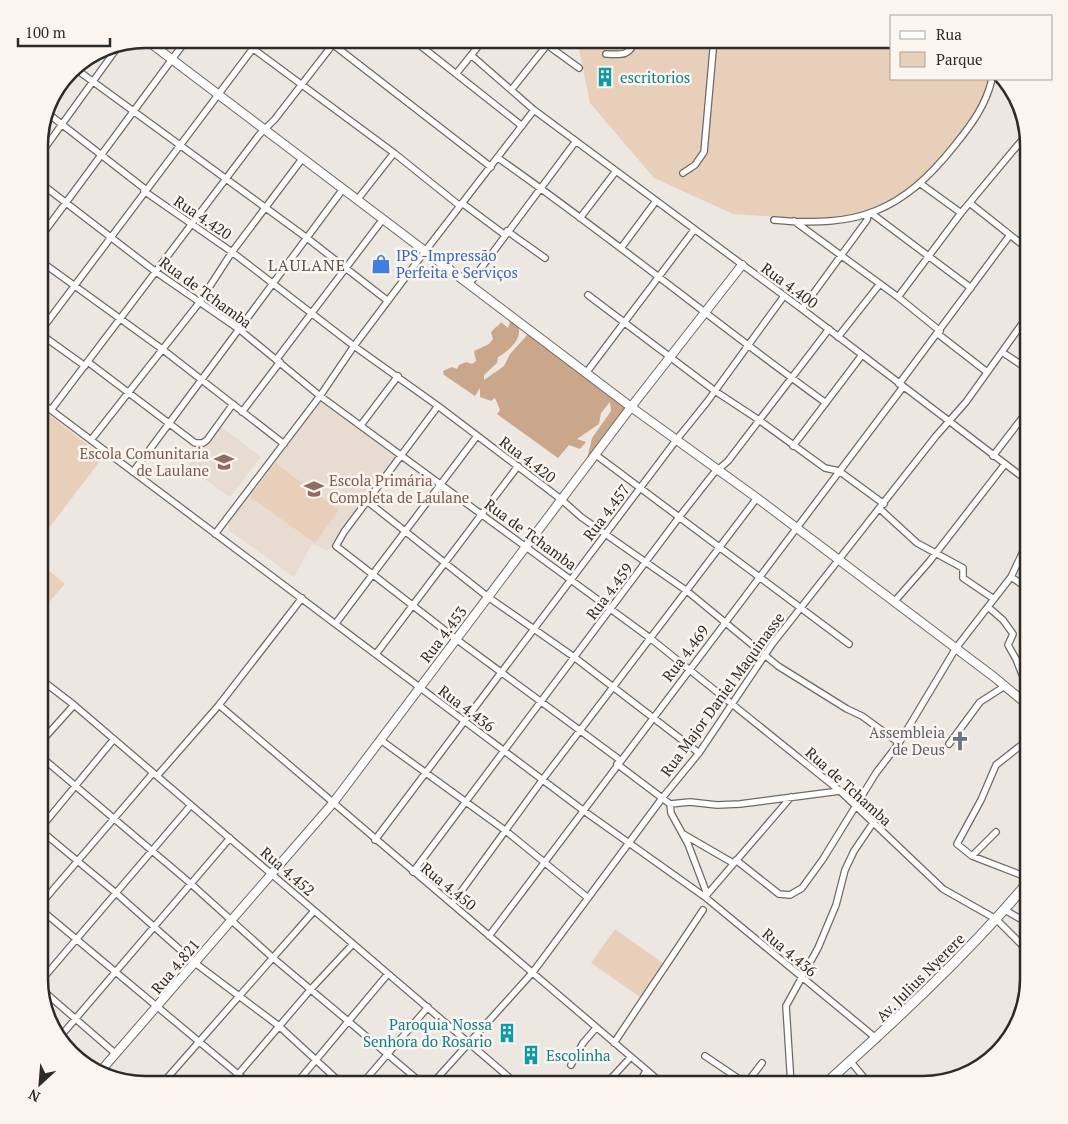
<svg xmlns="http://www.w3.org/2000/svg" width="1068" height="1124" font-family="'PT Serif',serif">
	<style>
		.built { fill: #e8dbd1 }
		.green { fill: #e8cfba }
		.forest { fill: #caa78a }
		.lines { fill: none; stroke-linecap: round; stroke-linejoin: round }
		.minor-casing { stroke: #6f6964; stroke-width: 8 }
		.tertiary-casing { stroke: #6f6964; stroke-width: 10 }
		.secondary-casing { stroke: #6f6964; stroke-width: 11 }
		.minor { stroke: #fff; stroke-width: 5.5 }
		.tertiary { stroke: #fff; stroke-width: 8 }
		.secondary { stroke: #fff; stroke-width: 9 }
		.labels { text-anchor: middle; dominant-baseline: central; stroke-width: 5; stroke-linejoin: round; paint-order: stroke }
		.culture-label { font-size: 15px; fill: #0d838f; stroke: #fbf4ef; text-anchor: start }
		.street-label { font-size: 15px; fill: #2d2b29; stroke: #fbf4ef }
		.shop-label { font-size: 15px; fill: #366cbe; stroke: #fbf4ef; text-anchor: start }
		.education-label { font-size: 15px; fill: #785e54; stroke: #fbf4ef; text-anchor: end }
		.worship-label { font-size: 15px; fill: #5b616d; stroke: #fbf4ef; text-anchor: end }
		.neighbourhood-label { font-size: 16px; letter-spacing: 1px; fill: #58524e; stroke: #fbf4ef }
		.rim { fill: none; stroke: #2d2b29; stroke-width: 2.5 }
	</style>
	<rect width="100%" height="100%" fill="#ede7e1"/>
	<path class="built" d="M321 402 397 458 328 551 312 544 294 577 229 530V520Z
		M220 426 261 457 230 497 187 467Z"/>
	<path class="green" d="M577 39H892V79H990L987 98 958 142 925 180 887 205 842 221 733 214 654 178 590 103Z
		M39 407 103 457 39 541Z
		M275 463 339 510 315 543 250 497Z
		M39 562 65 584 39 613Z
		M615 929 664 964 640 997 591 963Z"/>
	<path class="forest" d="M501 322 508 328 510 322H516C526 336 510 350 498 357L497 363 484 375V380L504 366 510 354 529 333 630 409 589 460 587 459 592 438 611 411 610 402 601 413 599 424 577 439 586 442 580 449 569 445 558 458 497 414 500 410 495 398 491 401 480 397V388L475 396 444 375 443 371 452 367 457 369 459 365 466 362 472 364 476 361 474 351 489 344 493 339 491 333C493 328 498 327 501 322Z"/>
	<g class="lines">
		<defs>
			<path id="minor" d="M240 39 394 153 460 206
				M326 39 491 167
				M412 39 522 126
				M539 39 579 68
				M606 54C621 55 632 56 634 39
				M471 55 534 110 802 309 1029 482
				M73 67 307 238 388 301
				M456 74 484 39
				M512 89 547 45
				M46 112 145 189
				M39 156 120 44
				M498 158C610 236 715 323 826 403
				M683 173 695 165 704 152 714 39
				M39 182 156 272 240 330 320 396 650 638 840 791 943 889 996 919 1029 952
				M921 184 961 213
				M144 191 232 252 354 346 438 406 562 500 581 517 687 591 778 666 847 709 862 716 899 743
				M357 200 394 153
				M462 203 505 235
				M971 204 1029 250
				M871 213 971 288
				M580 218 616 171
				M774 220C858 228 902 212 955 145 972 124 986 105 992 79
				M794 221 898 297 940 331
				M507 231 545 258
				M39 239 187 39
				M621 248 656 201
				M39 260 162 349 284 444
				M470 283 576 141
				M588 295 715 391 759 420 825 468 839 471 884 504
				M898 297 961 213 1027 134
				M802 309 867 220 868 214
				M39 333 260 39
				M39 333 85 366
				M938 334 987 372
				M838 337 879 285
				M1002 352 1029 370
				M276 360 383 219
				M88 362 195 443H203L207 440 233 404
				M586 373 694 230
				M899 384 1010 235
				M39 401 584 811 705 897 877 1039
				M438 406 344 532 336 546 456 639 620 760
				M51 410 259 135 275 119 337 39
				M242 412 280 362
				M361 425 398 376
				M91 440 199 303 232 252 302 159
				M793 446 862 355
				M596 455 849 644
				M993 456 1029 409
				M133 472 343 189
				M367 501 488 597 574 657 699 753
				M880 509 917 543 963 568V578L994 599
				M215 534 320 396 354 346 426 250 534 110
				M1011 577 1029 589
				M894 602 929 562 1005 464
				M988 607 1003 620 1013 634 1008 645 1016 659 1029 692
				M336 623 477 436
				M376 654 518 466
				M39 678 74 705 518 1085
				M219 705 664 1085
				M1029 739 996 765 981 800 957 844 972 856 1029 878
				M382 741 506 831 588 898
				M39 744 74 705
				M949 744 980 702 1005 686
				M39 755 190 883 272 957 424 1085
				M617 764 670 804 690 802 717 805 740 804 840 791
				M157 776 219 705 302 598
				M670 804 671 813 688 844 707 894
				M39 829 116 893 195 963 279 1026 343 1085
				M39 830 114 739
				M683 834 733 863
				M375 840 677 439 707 402 784 296
				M972 856 996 832
				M736 860 779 894 790 895 802 888 823 859 876 773 899 743 956 648 1011 577 1029 539
				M413 872 680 516 713 474 728 461 829 329
				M705 897 791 797
				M452 904 543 779 757 498
				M39 906 153 773
				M39 908 251 1085
				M1005 910 1029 924
				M489 936 903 387
				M39 983 191 805
				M40 988 116 1054
				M59 1038 230 838
				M614 1043 703 910
				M705 1056 748 1085
				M851 1062 870 1085
				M571 1065 583 1043 596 1028
				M746 1084 762 1063
				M161 1085 314 911
				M229 1085 311 989 352 945
				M295 1085 387 975
				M361 1085 428 1007
				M431 1085 533 972 663 797 699 753 773 643 936 436 966 402 1029 314
				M605 1085 630 1058
				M638 1085 646 1071
				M791 1085 786 1006 818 948 836 905 845 870 854 851 873 823"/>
			<path id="tertiary" d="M145 39 631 407 757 498 994 677 1029 706
				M98 1074 333 803 631 407 742 265"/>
			<path id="secondary" d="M824 1085C896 1020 967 955 1029 881"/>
		</defs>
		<use href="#minor" class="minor-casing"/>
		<use href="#tertiary" class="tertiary-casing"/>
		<use href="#secondary" class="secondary-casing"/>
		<use href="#minor" class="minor"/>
		<use href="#tertiary" class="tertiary"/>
		<use href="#secondary" class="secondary"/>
	</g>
	<defs>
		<symbol id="building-bare" viewBox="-9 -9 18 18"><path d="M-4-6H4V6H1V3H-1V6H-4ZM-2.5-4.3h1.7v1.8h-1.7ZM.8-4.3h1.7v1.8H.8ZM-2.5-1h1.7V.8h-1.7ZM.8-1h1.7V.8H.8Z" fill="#0f9aa8" stroke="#fbf4ef" stroke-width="2.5" paint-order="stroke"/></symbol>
		<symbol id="shop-bare" viewBox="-9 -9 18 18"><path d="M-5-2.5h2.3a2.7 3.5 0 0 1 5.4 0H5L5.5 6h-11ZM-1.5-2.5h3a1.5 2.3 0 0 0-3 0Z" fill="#3f7fe0" stroke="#fbf4ef" stroke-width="2.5" paint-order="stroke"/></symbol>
		<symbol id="school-bare" viewBox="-9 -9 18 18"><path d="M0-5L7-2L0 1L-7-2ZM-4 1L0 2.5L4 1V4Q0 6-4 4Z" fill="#8d6e63" stroke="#fbf4ef" stroke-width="2.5" paint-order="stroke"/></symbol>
		<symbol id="church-bare" viewBox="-9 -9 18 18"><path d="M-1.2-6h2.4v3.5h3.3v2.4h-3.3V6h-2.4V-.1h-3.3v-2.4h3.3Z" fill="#6b7280" stroke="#fbf4ef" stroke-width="2.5" paint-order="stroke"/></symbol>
	</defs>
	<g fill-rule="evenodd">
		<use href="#building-bare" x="591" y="63" width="28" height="28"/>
		<use href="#shop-bare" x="367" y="250" width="28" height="28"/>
		<use href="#school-bare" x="210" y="448" width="28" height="28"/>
		<use href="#school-bare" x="300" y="475" width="28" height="28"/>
		<use href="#church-bare" x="946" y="727" width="28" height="28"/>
		<use href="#building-bare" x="493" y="1019" width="28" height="28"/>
		<use href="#building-bare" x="517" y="1041" width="28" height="28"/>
	</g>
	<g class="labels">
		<g class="culture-label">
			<text x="620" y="77">escritorios</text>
			<text x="492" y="1024" text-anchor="end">Paroquia Nossa<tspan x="492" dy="17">Senhora do Rosario</tspan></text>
			<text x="546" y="1055">Escolinha</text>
		</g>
		<g class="street-label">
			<text transform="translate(203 217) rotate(34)">Rua 4.420</text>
			<text transform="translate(790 285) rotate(36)">Rua 4.400</text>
			<text transform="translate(206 292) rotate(36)">Rua de Tchamba</text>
			<text transform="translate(528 459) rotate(37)">Rua 4.420</text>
			<text transform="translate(606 512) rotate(-53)">Rua 4.457</text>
			<text transform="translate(531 534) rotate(36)">Rua de Tchamba</text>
			<text transform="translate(609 591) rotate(-53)">Rua 4.459</text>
			<text transform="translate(443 634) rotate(-53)">Rua 4.453</text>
			<text transform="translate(685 653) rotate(-53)">Rua 4.469</text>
			<text transform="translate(722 694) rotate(-54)">Rua Major Daniel Maquinasse</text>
			<text transform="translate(467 708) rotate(37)">Rua 4.436</text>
			<text transform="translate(849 786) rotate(42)">Rua de Tchamba</text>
			<text transform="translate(288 871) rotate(41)">Rua 4.452</text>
			<text transform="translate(449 886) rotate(39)">Rua 4.450</text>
			<text transform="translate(790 952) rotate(40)">Rua 4.436</text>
			<text transform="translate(175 966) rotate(-50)">Rua 4.821</text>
			<text transform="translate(920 977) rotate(-45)">Av. Julius Nyerere</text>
		</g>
		<g class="shop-label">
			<text x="396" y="255">IPS -Impressão<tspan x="396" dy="17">Perfeita e Serviços</tspan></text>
		</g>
		<g class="education-label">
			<text x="209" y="453">Escola Comunitaria<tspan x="209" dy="17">de Laulane</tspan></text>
			<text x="329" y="480" text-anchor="start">Escola Primária<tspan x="329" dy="17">Completa de Laulane</tspan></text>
		</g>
		<g class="worship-label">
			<text x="945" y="732">Assembleia<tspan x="945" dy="17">de Deus</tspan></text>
		</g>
		<g class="neighbourhood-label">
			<text x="307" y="265">LAULANE</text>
		</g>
	</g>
	<path d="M0 0H1068V1124H0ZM145 48H923A97 97 0 0 1 1020 145V979A97 97 0 0 1 923 1076H145A97 97 0 0 1 48 979V145A97 97 0 0 1 145 48Z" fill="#fbf4ef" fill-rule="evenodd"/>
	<path class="rim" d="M145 48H923A97 97 0 0 1 1020 145V979A97 97 0 0 1 923 1076H145A97 97 0 0 1 48 979V145A97 97 0 0 1 145 48Z"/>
	<rect x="890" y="15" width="162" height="65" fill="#fbf4ef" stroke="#a9a4a0"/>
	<rect x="900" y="31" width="25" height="8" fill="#ffffff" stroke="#a9a4a0"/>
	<text x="936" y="40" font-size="15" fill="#2d2b29">Rua</text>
	<rect x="900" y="52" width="25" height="15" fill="#e8cfba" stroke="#a9a4a0"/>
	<text x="936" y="65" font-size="15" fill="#2d2b29">Parque</text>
	<g transform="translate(40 1084) rotate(206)" stroke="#fbf4ef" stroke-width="4" paint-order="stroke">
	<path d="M0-4L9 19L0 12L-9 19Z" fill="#2d2b29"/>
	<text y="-8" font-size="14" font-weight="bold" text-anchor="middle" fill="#2d2b29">N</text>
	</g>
	<path d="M18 38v8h92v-8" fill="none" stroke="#2d2b29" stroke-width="2.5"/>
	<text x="25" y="38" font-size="15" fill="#2d2b29" stroke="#fbf4ef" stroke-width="4" paint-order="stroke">100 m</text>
</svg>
